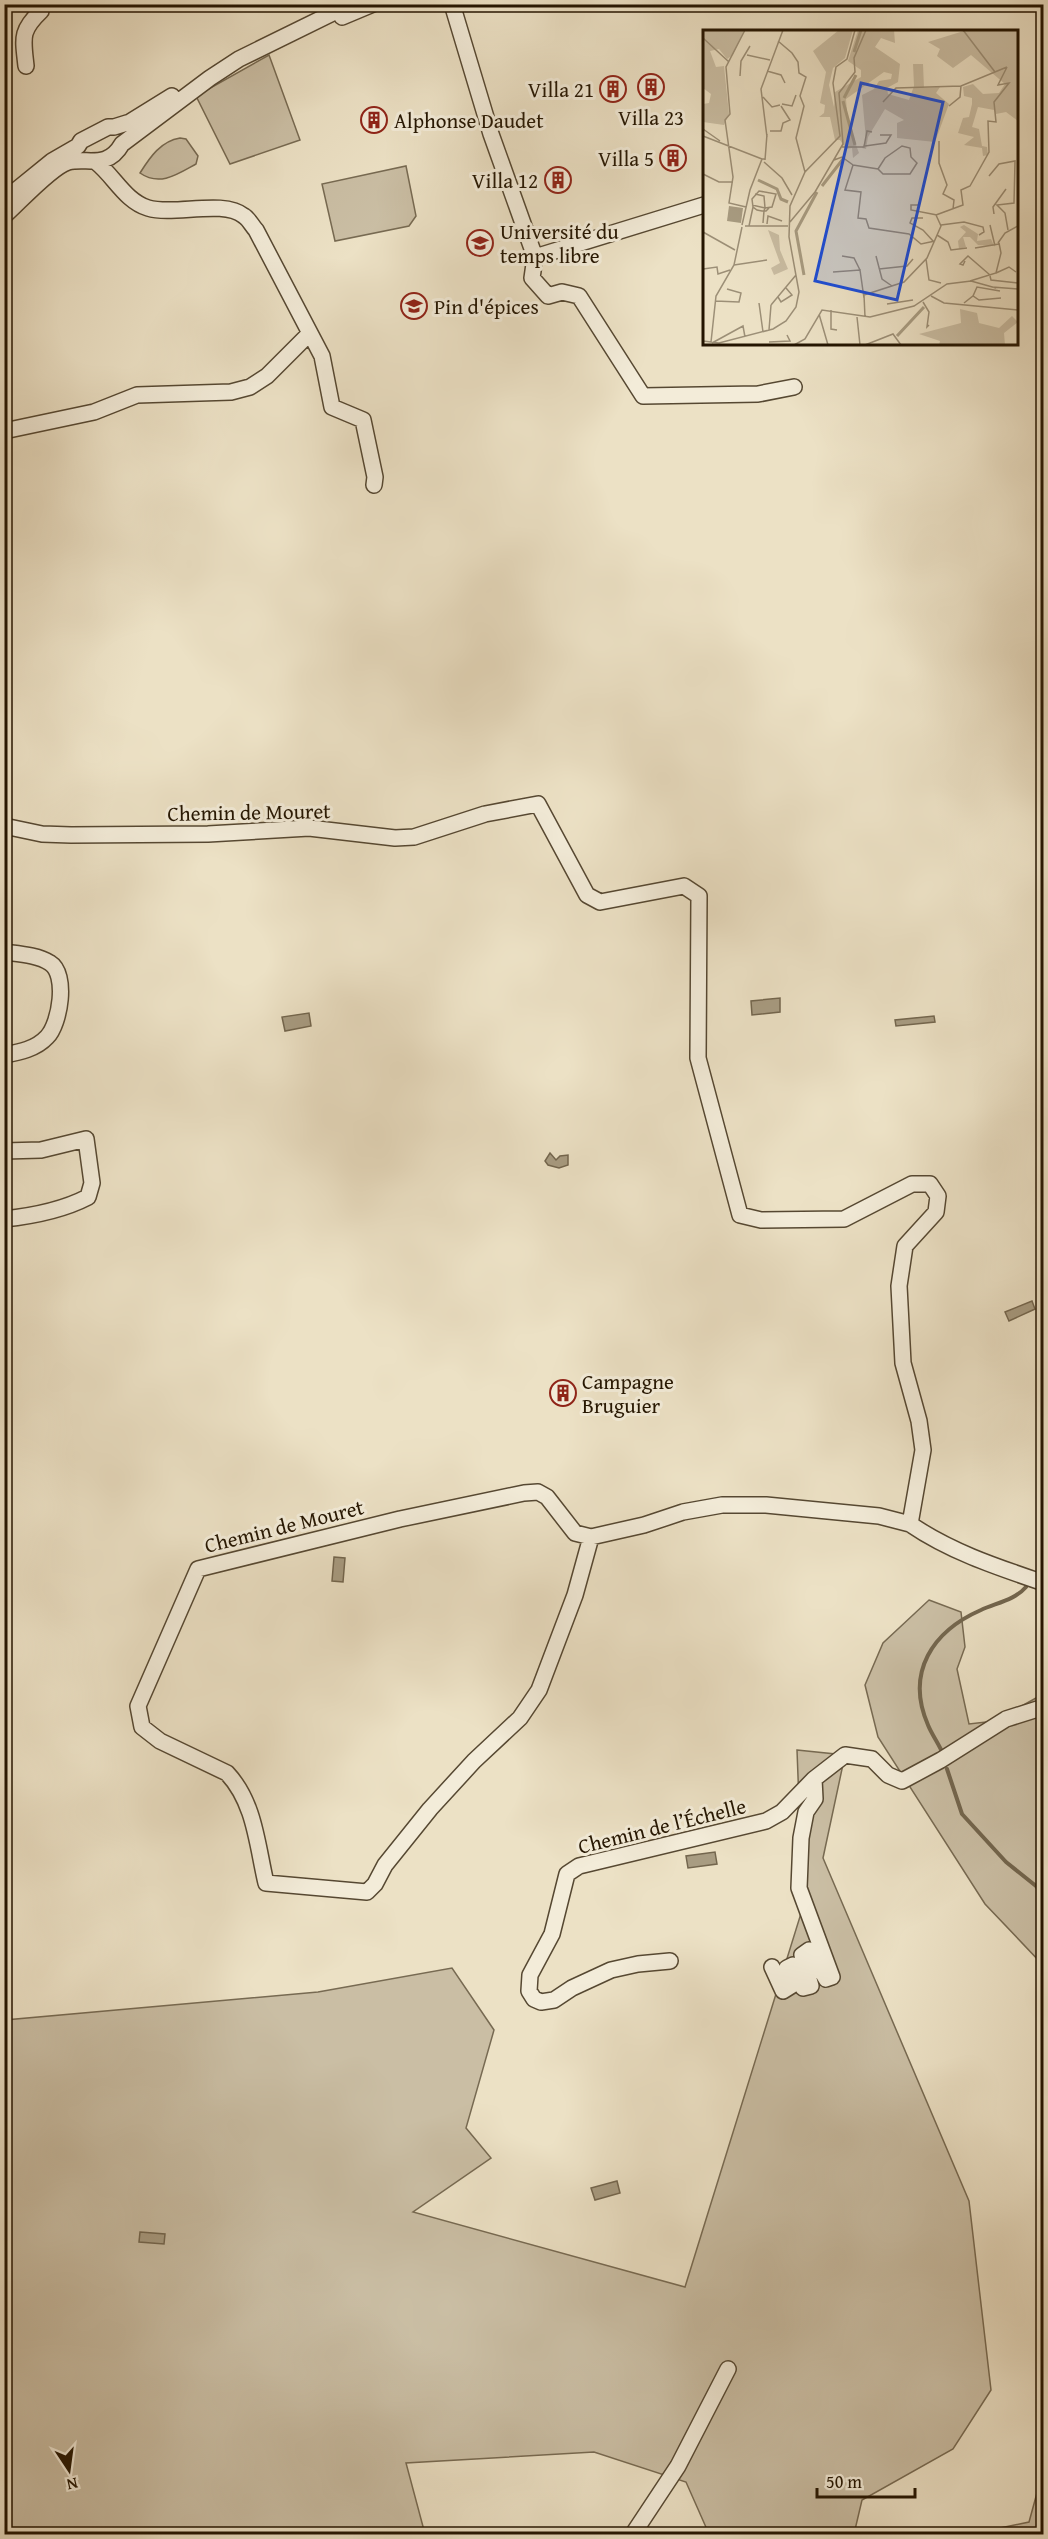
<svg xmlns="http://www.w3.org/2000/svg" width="1048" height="2539" font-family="'Gentium Book Plus',serif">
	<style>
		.green { fill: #cabea4; stroke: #776a52; stroke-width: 1.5 }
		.water { fill: #a89c82; stroke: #73664e; stroke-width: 1.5 }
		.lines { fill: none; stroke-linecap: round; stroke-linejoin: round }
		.stream { stroke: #73664e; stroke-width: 4 }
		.street-casing { stroke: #564832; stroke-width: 18 }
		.street { stroke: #f3ecd9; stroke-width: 15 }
		.labels { text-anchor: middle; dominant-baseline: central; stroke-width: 6; stroke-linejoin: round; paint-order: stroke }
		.poi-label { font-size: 21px; fill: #241501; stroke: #f3ecd9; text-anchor: start }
		.street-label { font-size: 21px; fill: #241501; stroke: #f3ecd9 }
		.inset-river { fill: none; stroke: #a89c82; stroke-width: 3 }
		.inset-road { fill: none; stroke: #9c8f77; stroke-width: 1.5 }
		.view { fill: #1d4ed8; fill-opacity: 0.15; stroke: #1d4ed8; stroke-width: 3 }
		.inset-edge { fill: none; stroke: #241501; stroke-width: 3 }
	</style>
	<rect width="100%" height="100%" fill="#ece1c5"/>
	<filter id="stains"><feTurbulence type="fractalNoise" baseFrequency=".00333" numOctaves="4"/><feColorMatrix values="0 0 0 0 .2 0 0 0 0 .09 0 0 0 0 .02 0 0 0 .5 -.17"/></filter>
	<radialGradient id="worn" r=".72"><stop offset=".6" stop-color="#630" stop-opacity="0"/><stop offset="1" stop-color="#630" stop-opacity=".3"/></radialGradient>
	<path class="green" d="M269 55 300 140 230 164 196 96Z
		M180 138 186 139 198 156 196 164C178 174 160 187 140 173 150 157 161 141 180 138Z
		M406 166 416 216 409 226 335 241 322 184Z
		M929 1600 961 1612 965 1647 957 1669 969 1724 995 1721 1036 1698 1043 1705V1965L985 1904 878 1737 865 1685 883 1643Z
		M797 1750 845 1755 823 1858 969 2201 991 2390 953 2449 862 2500 854 2534H709L686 2482 594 2452 406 2463 425 2534H5V2020L318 1992 452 1968 494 2030 466 2128 491 2158 413 2212 685 2287 803 1907Z
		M1043 2471V2534H971L1029 2522Z"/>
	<path class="water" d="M780 998V1012L752 1015 751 1001Z
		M309 1013 311 1026 285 1031 282 1017Z
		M934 1016 935 1022 896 1026 895 1020Z
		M550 1153 556 1160 560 1156 568 1155V1165L559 1168 548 1165 545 1161Z
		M1032 1301 1035 1309 1009 1321 1005 1312Z
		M334 1557 345 1558 343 1582 332 1581Z
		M715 1852 717 1864 688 1868 686 1856Z
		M617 2181 620 2193 595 2200 591 2188Z
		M140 2232 165 2234 164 2244 139 2242Z"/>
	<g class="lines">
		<path class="stream" d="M1038 1568 1044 1557
			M943 1754C939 1744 932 1735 928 1725 905 1672 933 1631 981 1610 996 1603 1015 1600 1026 1587
			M947 1769 962 1814 1006 1862 1036 1886 1044 1896"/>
		<defs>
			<path id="street" d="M452 4 491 134 535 257 704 205
				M342 17 373 4
				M26 66C23 38 20 31 41 11L40 4
				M96 162C114 176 125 201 148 208 174 216 223 199 244 216 249 219 252 226 256 230L322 356 332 407 363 420 375 477 374 485
				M4 200 52 161 78 146 81 141 108 127H114L130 122 172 96
				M4 216C19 203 51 167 68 162 87 157 107 170 122 144L210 78 239 59 351 4
				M535 257 532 278 548 296 562 292 579 296 643 396 758 394 794 387
				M4 431 94 412 137 395 231 392 250 387 267 376 309 334
				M4 826 42 834 71 835 208 834 309 828 395 838 414 837 485 814 538 804 587 895 600 902 684 886 699 896 698 1058 740 1215 761 1220 844 1219 912 1184H930L938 1196 936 1212 905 1246 899 1286 903 1363 919 1421 923 1450 910 1524C951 1552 997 1567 1044 1583
				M4 952C19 954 38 955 50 963 68 974 60 1024 47 1037 36 1049 20 1052 4 1055
				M4 1151 41 1150 86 1139 92 1183 88 1197C63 1210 33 1216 4 1219
				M591 1537 575 1595 539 1690 520 1718 474 1761 430 1809 385 1865 375 1884 367 1892 266 1883C257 1845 255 1803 227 1773L160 1741 142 1727 138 1706 198 1569 400 1519 524 1493 538 1492 547 1497 575 1533 591 1537 644 1525 683 1512 722 1505H766L879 1516 910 1524
				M670 1961 638 1964 611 1970 572 1988 554 2000 541 2002 534 1999 529 1991 530 1975 552 1934 567 1874 579 1866 766 1821 782 1812 814 1779
				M772 1967 783 1991 791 1986 787 1968 793 1965 803 1988 811 1986 802 1955 809 1950 826 1979 832 1977 799 1888 801 1838 806 1812 815 1799 814 1779 845 1755 872 1759 888 1775 902 1781 941 1760 1006 1719 1044 1707
				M633 2534 678 2466 728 2369"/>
		</defs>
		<use href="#street" class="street-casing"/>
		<use href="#street" class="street"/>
	</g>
	<defs>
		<symbol id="building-ring" viewBox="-11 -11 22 22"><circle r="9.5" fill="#f3ecd9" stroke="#8f2418" stroke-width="1.5"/><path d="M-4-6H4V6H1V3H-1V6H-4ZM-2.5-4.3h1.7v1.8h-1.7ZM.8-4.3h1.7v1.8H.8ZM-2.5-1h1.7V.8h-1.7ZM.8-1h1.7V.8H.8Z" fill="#8f2418"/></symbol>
		<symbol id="university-ring" viewBox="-11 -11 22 22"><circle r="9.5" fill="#f3ecd9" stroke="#8f2418" stroke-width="1.5"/><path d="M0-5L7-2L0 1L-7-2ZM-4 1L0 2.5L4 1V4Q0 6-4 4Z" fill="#8f2418"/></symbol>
		<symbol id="school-ring" viewBox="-11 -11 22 22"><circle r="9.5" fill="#f3ecd9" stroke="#8f2418" stroke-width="1.5"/><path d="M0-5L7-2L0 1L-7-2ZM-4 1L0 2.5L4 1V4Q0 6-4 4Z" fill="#8f2418"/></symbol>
	</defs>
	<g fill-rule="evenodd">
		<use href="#building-ring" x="636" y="72" width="30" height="30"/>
		<use href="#building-ring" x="598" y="74" width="30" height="30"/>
		<use href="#building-ring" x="359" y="105" width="30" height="30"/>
		<use href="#building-ring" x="658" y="143" width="30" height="30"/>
		<use href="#building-ring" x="543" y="165" width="30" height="30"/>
		<use href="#university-ring" x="465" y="228" width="30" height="30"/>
		<use href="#school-ring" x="399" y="291" width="30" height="30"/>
		<use href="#building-ring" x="548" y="1378" width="30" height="30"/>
	</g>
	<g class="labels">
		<g class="poi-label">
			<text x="594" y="89" text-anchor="end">Villa 21</text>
			<text x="651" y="117" text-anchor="middle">Villa 23</text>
			<text x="394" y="120">Alphonse Daudet</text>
			<text x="654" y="158" text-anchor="end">Villa 5</text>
			<text x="538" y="180" text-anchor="end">Villa 12</text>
			<text x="500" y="231">Université du<tspan x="500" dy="24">temps libre</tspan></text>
			<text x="434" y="306">Pin d'épices</text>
			<text x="582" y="1381">Campagne<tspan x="582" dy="24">Bruguier</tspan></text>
		</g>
		<g class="street-label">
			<text transform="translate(249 812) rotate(-1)">Chemin de Mouret</text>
			<text transform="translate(284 1526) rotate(-14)">Chemin de Mouret</text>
			<text transform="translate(662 1826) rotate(-14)">Chemin de l’Échelle</text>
		</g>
	</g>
	<g transform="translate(703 30)">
		<rect width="315" height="315" fill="#ece1c5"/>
		<path d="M0 0 41 1 30 25 24 29 16 19 7 21 13 37 21 36 26 84 21 95 0 92V74L6 73 8 64 0 58ZM136 0H150L142 28 130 38 126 55 131 77 132 62 158 47V40L145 31 155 0H191L192 13 178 8 172 17 197 34 195 52 184 58 185 64 206 70 211 56 210 34H220L221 58 237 57 233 63 246 74 232 112 194 108V93L201 90 182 79 165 107 163 119 159 118 163 110 159 65 171 59 176 51 188 49 189 44 181 42 143 69 145 93 156 123 150 128 149 118 143 119 137 110H132L127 87H116L121 83 122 75 117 73 123 42 110 21ZM264 0H315V91L303 82 293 84 291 80 275 77 269 97 276 99 279 116 284 117 285 125 280 126 279 118 261 115 271 107 255 103 260 88 266 87 269 74V68L261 66 260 57 270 54 280 64 296 63 302 54 268 25 250 38 234 26 237 19 225 12ZM261 195 275 204 274 211 288 209 291 216 275 215 267 207H260L263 217 256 219 255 211 263 202 257 197ZM65 200 76 205 77 220 85 239 71 245 68 238 77 233ZM257 279 274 283 276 293 296 298 309 286 315 292 301 303 302 315H236L237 311 216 304 258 293Z" fill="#cabea4"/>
		<path d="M26 176 40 178 38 193 24 191Z" fill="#a89c82"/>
		<path class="inset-river" d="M151 22 158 0M141 68 153 45M140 71 152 115M55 150 74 159 78 169 85 172M119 156 140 129M101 245 93 201 114 162M194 306 221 277"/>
		<path class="inset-road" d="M42 0 23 37 27 84 22 90 30 147 26 173 43 177M260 0 292 42M0 8 26 32M75 11 89 23 95 32 96 43 103 47 97 66 101 76 93 108 102 142M44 25 67 30M64 41 78 45 82 53M37 46 38 31 47 16M60 67 69 77 77 75M180 72 193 58 258 56 304 37M79 74 89 76 93 65M246 76 257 67 258 56M0 99 17 111M67 101H78L80 93 87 90 78 76M0 106 59 129M64 107 58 59 80 0M236 111V133L244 155 240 164 251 170 250 179M162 116 183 113 188 105H177M139 117H161L164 101 169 102M62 130 64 104M131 130 139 127 150 135 142 160 158 162 155 188 163 189 166 198 206 204 218 214 232 211M61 132 79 148 89 165M150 135 175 139 180 144H207L214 133 208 127 207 118 199 116 182 128 175 139M0 144 16 152H30M286 146 296 134 312 131 311 173 294 175 302 183 305 200M49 175 62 178 61 166 52 164M216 175H208V180L234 185M291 184 290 177 303 159M220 188H209L207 193 220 200 230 211M87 192 112 162 140 114 136 63 152 42 151 28 163 0M60 193 61 181 62 178 69 177 73 164 56 161 49 169 50 177 54 180 59 181H63L66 178M64 194 65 186 79 191M39 195 47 160 59 129H62M238 195 261 192 280 197 281 202 276 205M287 195 292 216M42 196H85M46 196 50 177M0 202 32 220M234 205 245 212 248 220 264 218M295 213 302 203 315 196M272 218 296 214M139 226 151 228 157 240M173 226 179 249 189 256M223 229 226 250 238 253M262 231 260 235 257 234 265 226 287 245M31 235 64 230M0 239 14 237 15 244 27 240M176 239 204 236 210 229M130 242 157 240 161 268M293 243 306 237 313 242M287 246 288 250 315 253M267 251 293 243 298 223 296 213M289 257 315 259M161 265 201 252 224 228 238 196 233 185 260 175 258 160 267 156 286 122 285 91 293 92 291 72 306 53 295 55 304 37M161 265 162 287M228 266 241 273 315 280M270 266 274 257 297 261M75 267 78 272 89 265 83 258M12 271 36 272 38 263 24 259M220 272 226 282 224 297 226 295M56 273 60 302M261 273 270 266 276 270 298 268M184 274 210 270M68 275 93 245M128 280V299L134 300M116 284 125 315M154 287 157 315M66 300 68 275M0 311 16 313 70 299 83 291 93 277 96 262 86 207 87 176 102 142 137 106 130 53 133 37 144 29 152 0M8 312 13 266 31 235 39 197M66 312 87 311 84 305M9 313 40 296 42 307M91 315 102 309 119 280 167 287 211 276 244 254 268 251 293 258M162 315 190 304 198 315"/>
		<path class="view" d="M158 53 240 72 194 270 112 251Z"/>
		<rect width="315" height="315" class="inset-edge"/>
	</g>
	<rect width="1048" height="2539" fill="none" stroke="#ece1c5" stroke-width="24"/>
	<rect x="6" y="6" width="1036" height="2527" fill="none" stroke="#241501" stroke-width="3"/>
	<rect x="12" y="12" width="1024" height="2515" fill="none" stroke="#241501" stroke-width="1.5"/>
	<g transform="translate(69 2470) rotate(167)" stroke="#f3ecd9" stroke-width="4.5" paint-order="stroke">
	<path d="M0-4.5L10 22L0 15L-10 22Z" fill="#241501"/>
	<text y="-9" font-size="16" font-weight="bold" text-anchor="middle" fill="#241501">N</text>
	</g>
	<path d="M817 2488v9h98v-9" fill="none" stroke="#241501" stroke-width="3"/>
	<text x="826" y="2488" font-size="18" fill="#241501" stroke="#f3ecd9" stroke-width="4.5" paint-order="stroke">50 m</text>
	<rect width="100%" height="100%" filter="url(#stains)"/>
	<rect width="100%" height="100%" fill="url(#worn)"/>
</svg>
